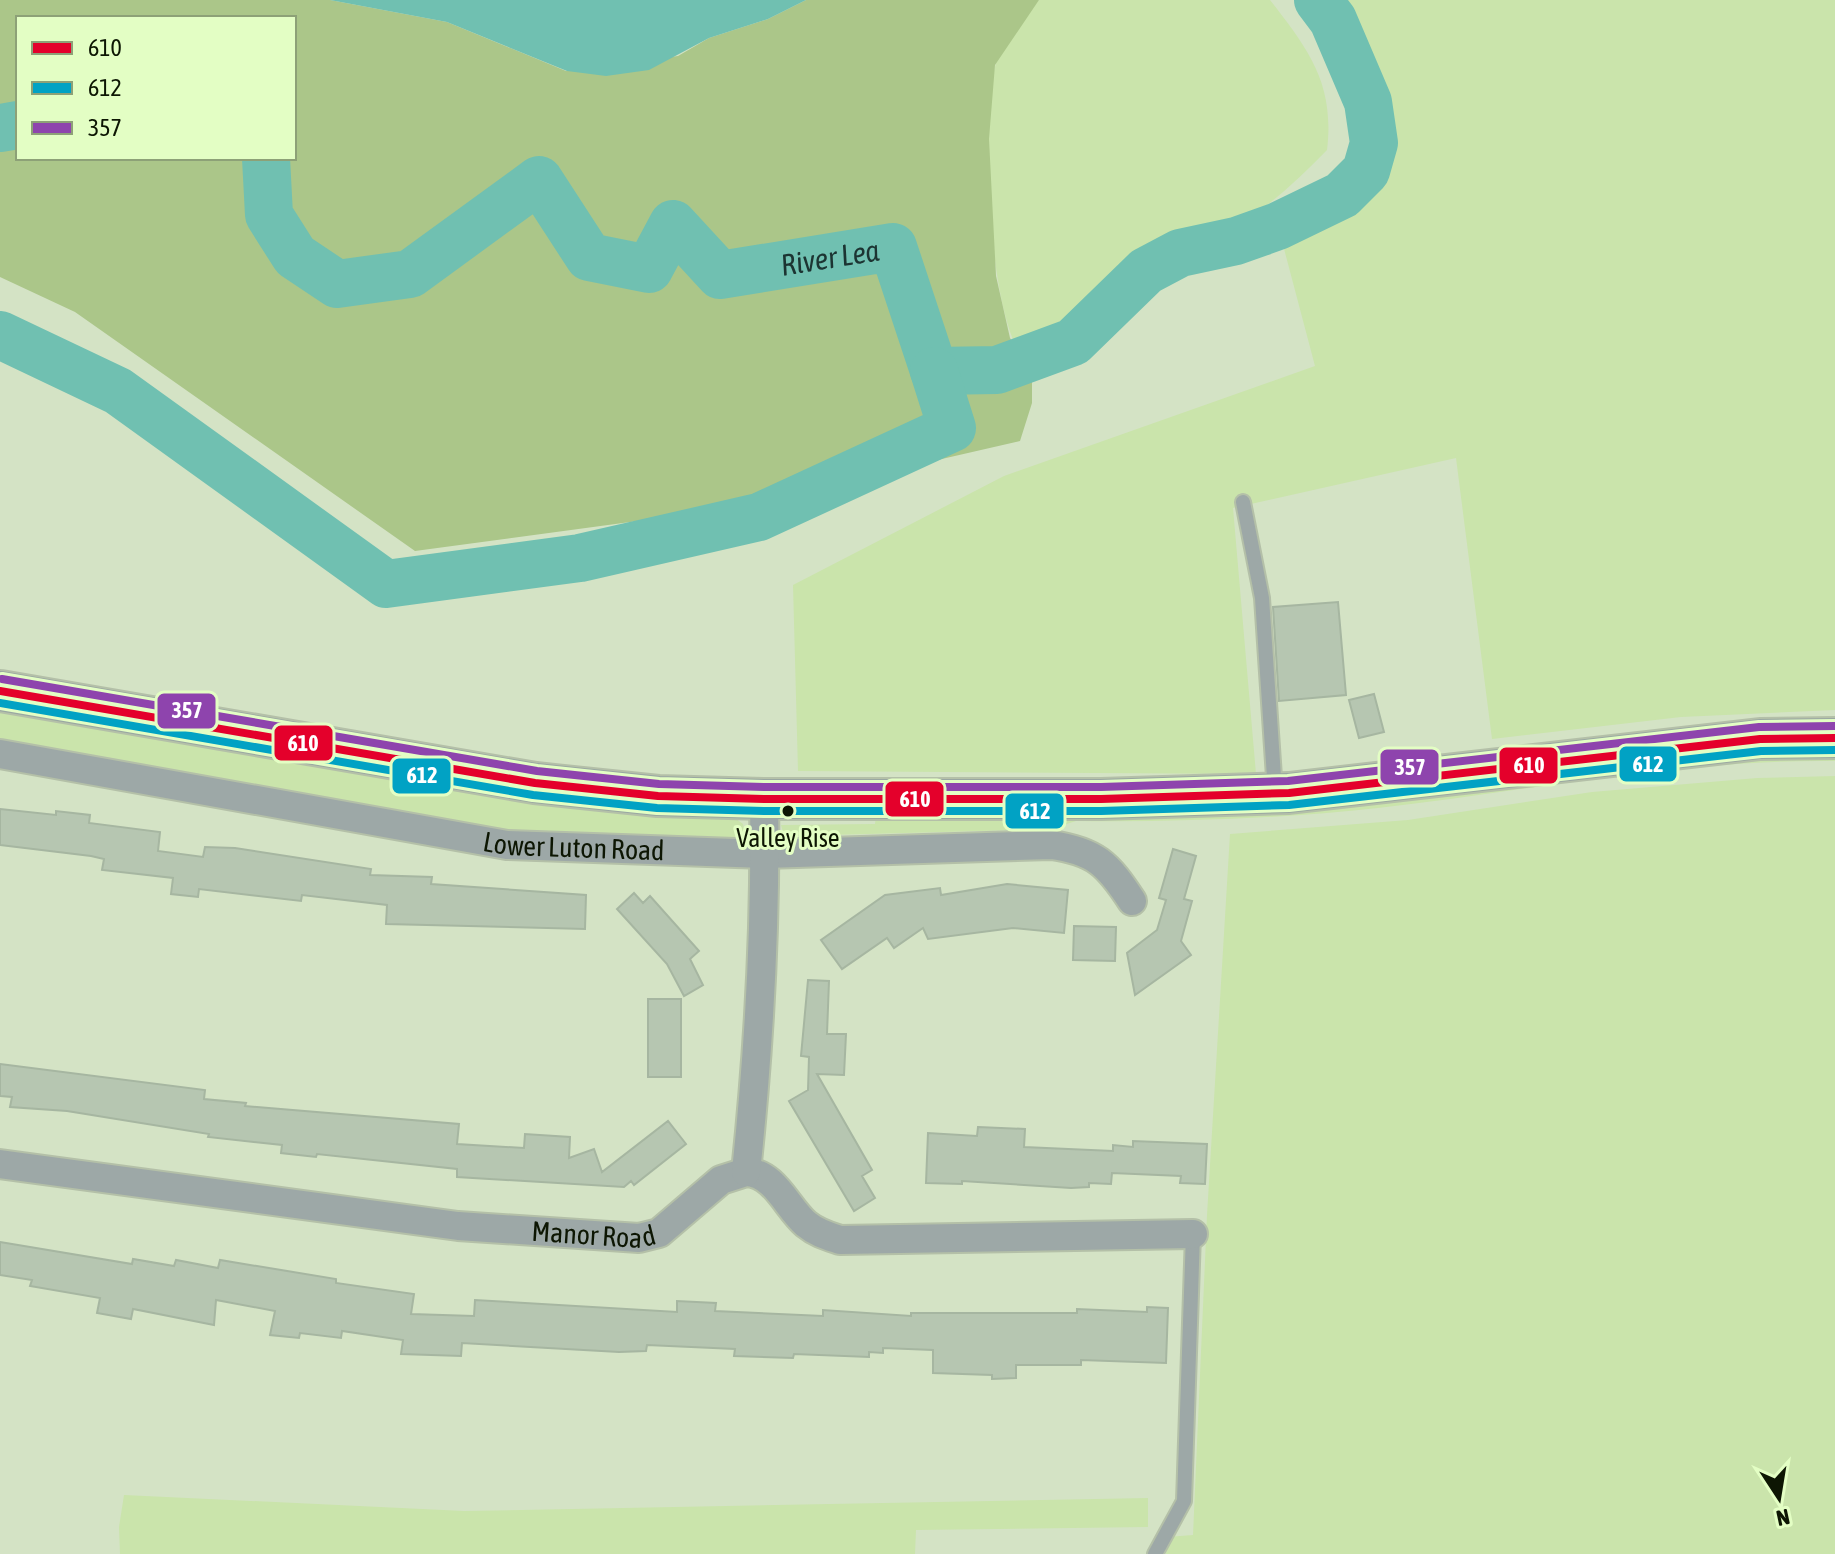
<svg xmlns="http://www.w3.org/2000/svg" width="1835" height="1554" font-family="'Asap Condensed',sans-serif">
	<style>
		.green { fill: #cae4ab }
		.forest { fill: #abc689; fill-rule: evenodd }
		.water { fill: #70c0b1 }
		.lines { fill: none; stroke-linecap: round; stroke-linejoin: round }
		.river { stroke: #70c0b1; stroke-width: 48 }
		.building { fill: #b6c6b1; stroke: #a6b6a1; stroke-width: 2 }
		.service-casing { stroke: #b4c0a8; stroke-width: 18 }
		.minor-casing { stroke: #b4c0a8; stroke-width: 32 }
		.secondary-casing { stroke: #b4c0a8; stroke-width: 44 }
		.service { stroke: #9da8a7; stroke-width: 14 }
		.minor { stroke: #9da8a7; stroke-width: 28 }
		.secondary { stroke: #99a7a2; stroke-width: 40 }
		.bus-1-casing { stroke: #e3fec4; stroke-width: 14 }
		.bus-2-casing { stroke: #e3fec4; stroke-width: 14 }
		.bus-3-casing { stroke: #e3fec4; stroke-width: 14 }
		.bus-1 { stroke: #e4002b; stroke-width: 8 }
		.bus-2 { stroke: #01a2c4; stroke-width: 8 }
		.bus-3 { stroke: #8e44ad; stroke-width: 8 }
		.bus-dot { fill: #0d1603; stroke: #e3fec4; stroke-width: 3 }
		.labels { text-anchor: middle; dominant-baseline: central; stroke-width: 6; stroke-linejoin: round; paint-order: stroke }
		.bus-label { font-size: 26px; fill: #0d1603; stroke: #e3fec4 }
		.street-label { font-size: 28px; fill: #0d1603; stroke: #e3fec4 }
		.water-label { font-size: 30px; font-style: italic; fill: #1c3432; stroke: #e3fec4 }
		.line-badge { stroke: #e3fec4; stroke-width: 3 }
		.badge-label { font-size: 22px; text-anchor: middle; font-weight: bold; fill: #fff }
	</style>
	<rect width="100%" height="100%" fill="#d4e3c5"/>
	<path class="green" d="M1039 0H1270C1309 50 1335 84 1327 150 1296 181 1261 217 1219 232 1192 241 1163 240 1139 261 1128 270 1122 285 1112 295 1086 324 1057 342 1020 353 989 306 980 123 995 67 1000 44 1024 18 1039 0Z
		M1318 0H1835V710L1681 717 1492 739 1456 458 1233 508 1256 774 798 771 793 585 1004 476 1315 366 1278 226C1306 212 1348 200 1366 171 1392 130 1343 35 1318 0Z
		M0 702 731 815 743 824 746 838 742 844 512 837 0 742Z
		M1835 750V761C1681 759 1530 791 1378 808 1278 819 1176 822 1076 821L1051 829 792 836 783 832 781 825 875 824 876 816Z
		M1835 776V1554H1166L1167 1537 1193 1535 1207 1215 1230 834 1408 820 1592 792 1757 778Z
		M124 1495 464 1511 1148 1498V1527L916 1530 915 1554H120L119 1527Z"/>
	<path class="forest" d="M0 0H330L447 22 566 71 678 56 709 38 768 19 806 0H1039L995 65 989 139 996 276 1010 338 1032 372V403L1020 441 719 510 415 551 75 312 0 277ZM18 18H294V158H18Z"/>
	<path class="water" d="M330 0H806L768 19 709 38 649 70 606 76 567 71 447 22Z"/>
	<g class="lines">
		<g class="river">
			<path d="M0 128 18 125"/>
			<path id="s1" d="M266 158 269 215 295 256 337 284 410 274 539 180 589 257 649 269 673 224 720 275 893 247 934 371 997 370 1073 342 1146 271 1180 253 1236 241 1278 226 1342 195 1366 171 1374 143 1368 102 1333 20 1318 0"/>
			<path d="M0 335 118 391 386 584 580 558 759 517 952 428 934 371"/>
		</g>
	</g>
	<path class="building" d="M1338 602 1346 695 1279 701 1273 607Z
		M1374 694 1384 732 1359 738 1349 700Z
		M0 809 56 815V811L90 815 89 823 160 832 158 851 203 857 205 847 235 848 371 869 370 875 432 877 431 884 586 895 585 929 386 924 387 905 302 895 301 901 199 889 198 897 171 894 173 878 102 870 104 859 91 856 0 845Z
		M1173 849 1196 856 1184 899 1192 901 1181 941 1191 955 1135 995 1127 953 1157 930 1166 900 1159 898Z
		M1007 884 1068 890 1064 933 1013 928 928 939 923 928 894 948 887 938 842 969 821 940 885 895 940 888 941 895Z
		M634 893 643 903 650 896 699 951 690 959 703 985 684 996 667 964 617 909Z
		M1074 926 1116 927 1115 961 1073 960Z
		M808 980 829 981 827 1034H846L844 1075 817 1074 872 1170 862 1176 875 1198 854 1211 789 1101 808 1090 809 1057 801 1056Z
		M648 999H681V1077H648Z
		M0 1064 205 1090 204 1099 246 1103 245 1106 459 1124 457 1144 524 1148 525 1134 570 1137 569 1158 594 1149 602 1172 668 1121 686 1144 634 1185 631 1181 624 1187 457 1177V1169L317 1154 316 1157 281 1153 282 1145 208 1137 209 1134 67 1111 10 1107 12 1097 0 1096Z
		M978 1127 1025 1129 1024 1147 1113 1151V1145L1133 1147V1141L1207 1144 1205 1184 1180 1183 1181 1176 1112 1173 1111 1184 1089 1183V1187L1071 1188 962 1181V1184L926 1183 928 1133 977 1136Z
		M0 1242 132 1264 133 1259 174 1266 176 1260 218 1268 220 1260 336 1279V1283L414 1294 411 1314 474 1316 475 1300 677 1312V1301L716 1303 715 1311 823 1316V1310L911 1316V1313H1077V1309L1147 1312V1307L1168 1308 1166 1363 1081 1360V1365H1016V1378L992 1379V1375L933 1373V1350L883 1348V1353L869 1352V1357L794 1354 793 1358 734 1356 735 1349 647 1345 646 1351 619 1352 462 1343 461 1356 401 1354 403 1340 342 1331 341 1338 300 1333 299 1338 270 1335 275 1311 216 1300 214 1325 133 1309 131 1319 97 1313 100 1298 30 1286 32 1280 0 1275Z"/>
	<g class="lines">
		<defs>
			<path id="service" d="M1243 502 1262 598 1275 792
				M1155 1554 1184 1501 1193 1234"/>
			<g id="minor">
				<path id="s2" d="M0 754 507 845 765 854 1051 845C1095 851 1108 864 1132 901"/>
				<path id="s3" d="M0 1164 458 1226 639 1238 659 1233 721 1180 746 1172C775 1173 787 1208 806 1224 817 1233 828 1236 840 1240L1193 1234"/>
				<path d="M746 1172C759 1049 766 923 764 799"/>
			</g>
			<path id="secondary" d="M0 691 535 783 658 796 764 799H1101L1289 793 1760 739 1835 738"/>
		</defs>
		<use href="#service" class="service-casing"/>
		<use href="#minor" class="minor-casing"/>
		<use href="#secondary" class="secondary-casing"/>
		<use href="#service" class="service"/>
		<use href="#minor" class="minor"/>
		<use href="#secondary" class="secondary"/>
		<defs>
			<path id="bus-1" d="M0 691 535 783 658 796 764 799H1101L1289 793 1760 739 1835 738"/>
			<path id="bus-2" d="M0 703 533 795 657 808 764 811H1101L1289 805 1761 751 1835 750"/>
			<path id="bus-3" d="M2 679 537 771 659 784 764 787H1101L1288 781 1759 727 1835 726"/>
		</defs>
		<use href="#bus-1" class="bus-1-casing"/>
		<use href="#bus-2" class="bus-2-casing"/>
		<use href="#bus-3" class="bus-3-casing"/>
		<use href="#bus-1" class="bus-1"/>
		<use href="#bus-2" class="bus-2"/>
		<use href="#bus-3" class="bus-3"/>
	</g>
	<circle class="bus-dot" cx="788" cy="811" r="7"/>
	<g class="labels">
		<g class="bus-label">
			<text x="788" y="838">Valley Rise</text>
		</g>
		<g class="street-label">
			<text stroke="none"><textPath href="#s2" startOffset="582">Lower Luton Road</textPath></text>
			<text stroke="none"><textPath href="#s3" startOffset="598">Manor Road</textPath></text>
		</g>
		<g class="water-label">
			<text stroke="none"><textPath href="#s1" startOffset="774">River Lea</textPath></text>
		</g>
	</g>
	<g class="line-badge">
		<rect x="156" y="692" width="61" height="38" rx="8" fill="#8e44ad"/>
		<rect x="273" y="724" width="61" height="38" rx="8" fill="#e4002b"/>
		<rect x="1618" y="745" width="60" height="38" rx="8" fill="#01a2c4"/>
		<rect x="1498" y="746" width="61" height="39" rx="8" fill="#e4002b"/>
		<rect x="1379" y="748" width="61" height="38" rx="8" fill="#8e44ad"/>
		<rect x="391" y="757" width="61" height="38" rx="8" fill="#01a2c4"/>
		<rect x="884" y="780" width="61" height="38" rx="8" fill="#e4002b"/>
		<rect x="1004" y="792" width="61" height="38" rx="8" fill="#01a2c4"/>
	</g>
	<g class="badge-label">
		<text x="187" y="718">357</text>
		<text x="303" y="751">610</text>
		<text x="1648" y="772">612</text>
		<text x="1529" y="773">610</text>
		<text x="1410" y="775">357</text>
		<text x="422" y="783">612</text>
		<text x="915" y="807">610</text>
		<text x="1035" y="819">612</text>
	</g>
	<rect x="16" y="16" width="280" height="144" fill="#e3fec4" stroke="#8da177" stroke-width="2"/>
	<rect x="32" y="42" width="40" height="12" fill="#e4002b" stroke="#8da177" stroke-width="2"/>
	<text x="88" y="56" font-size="24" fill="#0d1603">610</text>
	<rect x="32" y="82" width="40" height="12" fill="#01a2c4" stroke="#8da177" stroke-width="2"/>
	<text x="88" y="96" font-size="24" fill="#0d1603">612</text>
	<rect x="32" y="122" width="40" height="12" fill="#8e44ad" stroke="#8da177" stroke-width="2"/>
	<text x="88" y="136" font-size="24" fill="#0d1603">357</text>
	<g transform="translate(1779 1498) rotate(168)" stroke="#e3fec4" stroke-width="6" paint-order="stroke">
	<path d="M0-6L14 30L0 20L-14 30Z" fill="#0d1603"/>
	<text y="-12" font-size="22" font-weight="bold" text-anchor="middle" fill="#0d1603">N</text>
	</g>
</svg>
